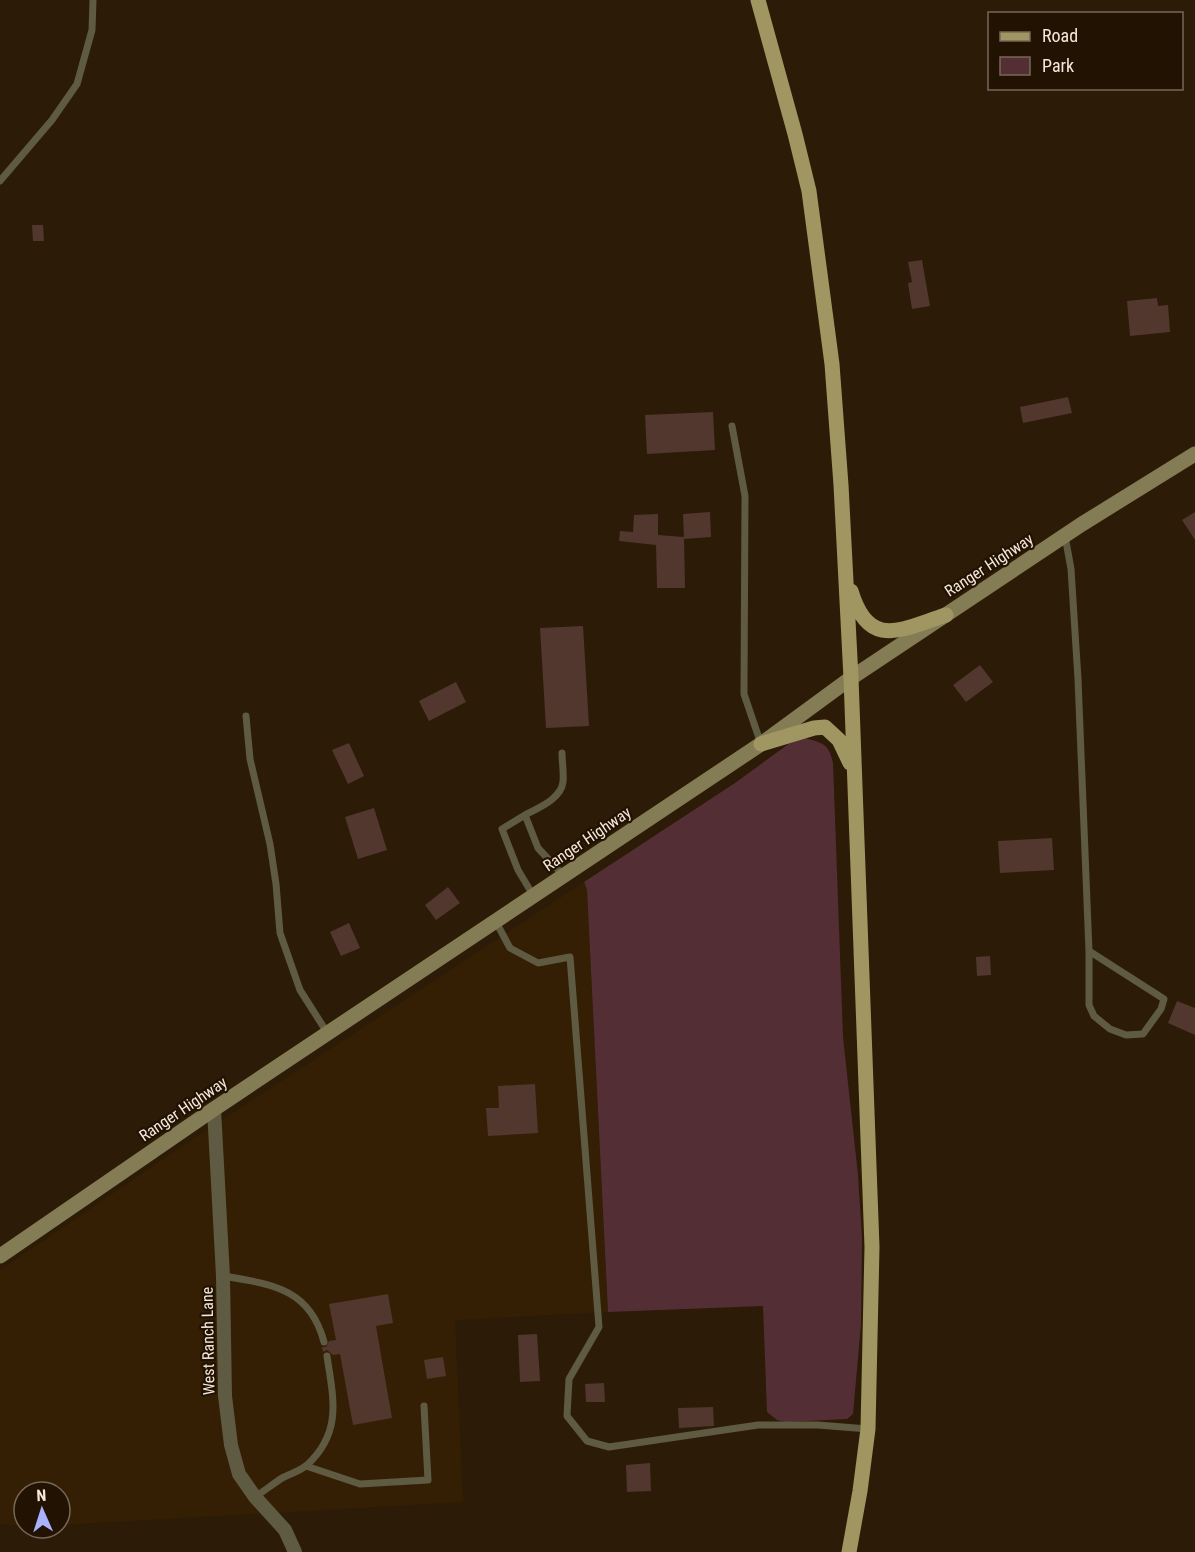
<svg xmlns="http://www.w3.org/2000/svg" width="1195" height="1552" font-family="'Roboto Condensed',sans-serif">
	<style>
		.built { fill: #341f04 }
		.green { fill: #542e35 }
		.building { fill: #52372e }
		.lines { fill: none; stroke-linecap: round; stroke-linejoin: round }
		.lane { stroke: #5f5a42; stroke-width: 7 }
		.street { stroke: #5f5a42; stroke-width: 14 }
		.secondary { stroke: #847c54; stroke-width: 15 }
		.primary { stroke: #a09662; stroke-width: 15 }
		.labels { text-anchor: middle; dominant-baseline: central; stroke-width: 4.5; stroke-linejoin: round; paint-order: stroke }
		.street-label { font-size: 16px; fill: #f4e8dc; stroke: #221201 }
	</style>
	<rect width="100%" height="100%" fill="#2c1b07"/>
	<path class="built" d="M584 882 587 890 608 1312 455 1320 463 1502 60 1525V1492H24V1526L0 1524V1270L178 1149Z"/>
	<path class="green" d="M805 738C823 743 829 744 833 763L843 1037 858 1175 862 1238 861 1324 853 1414 847 1419 786 1422 777 1420 767 1412 763 1306 608 1312 587 890 584 882 735 783 790 743Z"/>
	<path class="building" d="M32 225H43L44 241H33Z
		M922 260 930 306 912 309 908 283 912 282 908 262Z
		M1157 298 1158 306 1168 305 1170 332 1130 336 1127 301Z
		M1068 397 1072 413 1023 423 1020 407Z
		M713 412 715 450 647 454 645 415Z
		M710 512 711 537 684 539 683 514Z
		M1195 512V540L1182 520Z
		M658 514V535L684 537 685 588H657L656 545 619 541 620 531 633 532 634 515Z
		M583 626 589 726 546 728 540 628Z
		M980 665 993 682 966 702 953 685Z
		M456 682 466 702 429 721 419 701Z
		M349 743 364 776 348 784 332 750Z
		M374 808 387 850 358 859 345 817Z
		M1052 838 1054 870 1000 873 998 841Z
		M448 887 460 903 436 920 425 905Z
		M349 923 360 948 341 956 330 932Z
		M990 956 991 975 977 976 976 957Z
		M1177 1001 1195 1008V1035L1168 1023Z
		M535 1084 538 1133 488 1136 486 1108H499L498 1086Z
		M388 1294 393 1323 376 1326 392 1418 353 1425 340 1354 333 1355 327 1350 323 1352 322 1347H326L329 1341 336 1340 329 1304Z
		M537 1334 540 1381 520 1382 518 1335Z
		M443 1357 446 1376 427 1379 424 1360Z
		M604 1383 605 1402H586L585 1384Z
		M713 1407 714 1426 679 1428 678 1408Z
		M650 1463 651 1491 627 1492 626 1465Z"/>
	<g class="lines">
		<path class="lane" d="M0 181 52 120 77 84 92 30 93 0
			M732 426 745 496 744 694 761 744
			M1065 536 1071 569 1078 679 1089 951V1005L1094 1016 1110 1029 1126 1035 1143 1034 1161 1009 1164 999 1089 951
			M246 716 250 759 270 844 276 884 280 933 300 990 328 1034
			M562 753C562 762 564 773 563 782 561 799 538 808 525 815L538 848 564 876
			M525 815 502 829 518 870 533 895
			M496 922 510 948 538 963 570 957 599 1327 569 1379 567 1416 587 1441 609 1447 758 1425H818L868 1429
			M223 1276C271 1284 310 1288 324 1342
			M306 1466 360 1484 428 1480 424 1406
			M255 1497C264 1491 273 1484 282 1478 290 1474 300 1471 307 1465 343 1432 333 1397 327 1356"/>
		<path class="street" d="M214 1109 223 1276 225 1396 231 1445 239 1474 255 1497 285 1530 295 1552"/>
		<path class="secondary" d="M0 1256 214 1109 761 744 851 678 1082 524 1195 454"/>
		<path class="primary" d="M758 0 795 134 809 191 832 364 841 485 851 678 872 1247 868 1429 860 1491 849 1552
			M851 591C869 651 902 629 946 615
			M761 744 814 728 825 727 839 740 850 763"/>
	</g>
	<g class="labels">
		<g class="street-label">
			<text transform="translate(989 565) rotate(-33)">Ranger Highway</text>
			<text transform="translate(587 839) rotate(-34)">Ranger Highway</text>
			<text transform="translate(183 1109) rotate(-34)">Ranger Highway</text>
			<text transform="translate(208 1341) rotate(-91)">West Ranch Lane</text>
		</g>
	</g>
	<rect x="988" y="12" width="195" height="78" fill="#221201" stroke="#766859" stroke-width="1.5"/>
	<rect x="1000" y="32" width="30" height="9" fill="#a09662" stroke="#766859" stroke-width="1.5"/>
	<text x="1042" y="42" font-size="18" fill="#f4e8dc">Road</text>
	<rect x="1000" y="57" width="30" height="18" fill="#542e35" stroke="#766859" stroke-width="1.5"/>
	<text x="1042" y="72" font-size="18" fill="#f4e8dc">Park</text>
	<g transform="translate(42 1510) rotate(357)"><circle r="28" fill="#221201" stroke="#766859" stroke-width="1.5"/>
	<path d="M0-4.5L10 22L0 15L-10 22Z" fill="#a9b0fc"/>
	<text y="-9" font-size="16" font-weight="bold" text-anchor="middle" fill="#f4e8dc">N</text>
	</g>
</svg>
